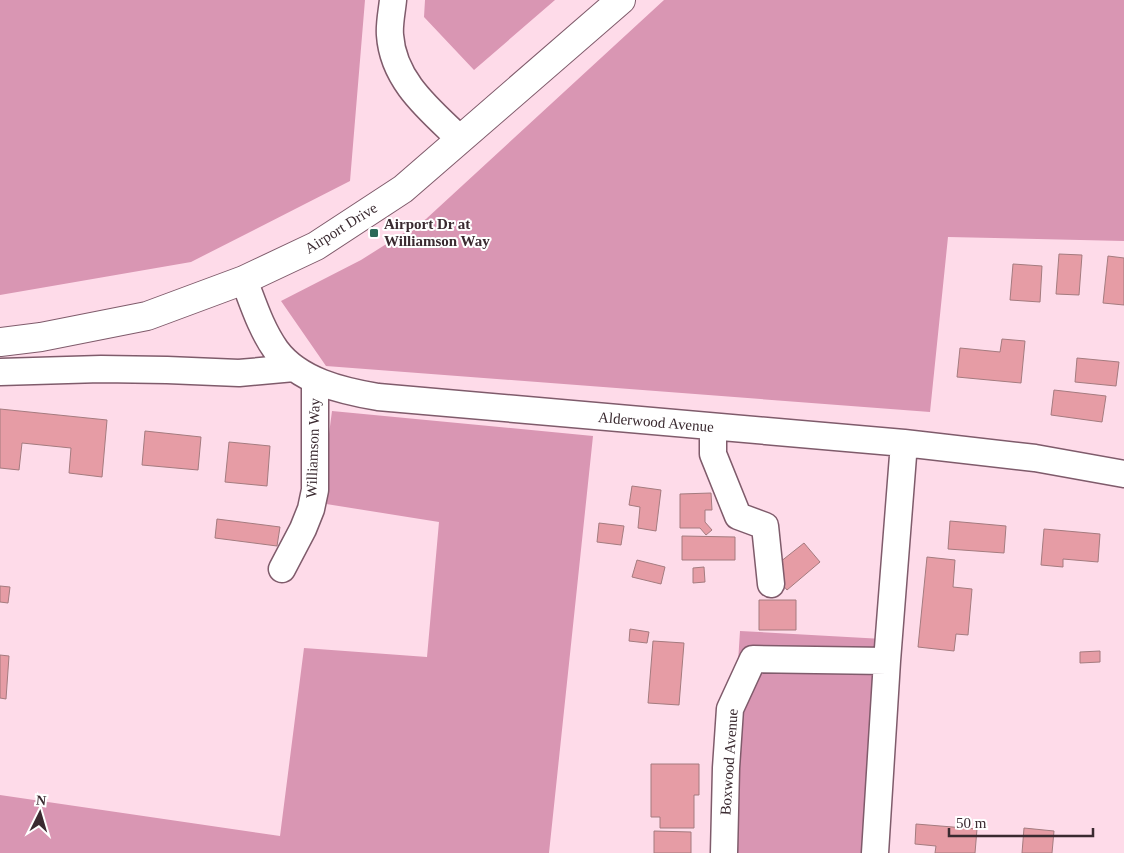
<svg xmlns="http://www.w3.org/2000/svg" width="1124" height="853" font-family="Georgia,serif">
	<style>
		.forest { fill: #d996b3 }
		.building { fill: #e69ca5; stroke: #a47b7f }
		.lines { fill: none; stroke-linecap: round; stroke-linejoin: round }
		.minor-casing { stroke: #7f5b6b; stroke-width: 29 }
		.major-casing { stroke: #7f5b6b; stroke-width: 30 }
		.minor { stroke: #fff; stroke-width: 26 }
		.major { stroke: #fff; stroke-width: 28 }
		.poi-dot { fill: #2b6b59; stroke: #fff; stroke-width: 2 }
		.labels { text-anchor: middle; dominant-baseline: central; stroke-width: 4; stroke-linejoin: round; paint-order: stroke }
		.poi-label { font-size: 15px; font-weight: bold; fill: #3a2a30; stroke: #fff; text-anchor: start }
		.street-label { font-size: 15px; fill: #3a2a30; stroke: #fff }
	</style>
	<rect width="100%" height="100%" fill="#fedbe9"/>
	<path class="forest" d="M0 0H365L350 181 191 262 0 295Z
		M425 0H555L474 70 424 17Z
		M664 0H1124V241L948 237 930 412 326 366 281 301 361 260 426 219Z
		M332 411 593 436 549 853H0V795L280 836 304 648 427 657 439 522 320 503Z
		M740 631 901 640 883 853H726Z"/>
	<path class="building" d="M1059 254 1082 255 1079 295 1056 294Z
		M1108 256 1124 258V305L1103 303Z
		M1013 264 1042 266 1040 302 1010 300Z
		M1002 339 1025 341 1021 383 957 377 960 348 1000 352Z
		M1077 358 1119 362 1116 386 1075 382Z
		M1054 390 1106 396 1102 422 1051 415Z
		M0 409 107 420 102 477 69 473 71 448 22 443 19 470 0 468Z
		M145 431 201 437 198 470 142 465Z
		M229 442 270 446 267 486 225 482Z
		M632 486 661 490 656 531 638 528 640 507 629 505Z
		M711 493 712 510H705V522L712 530 706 535 700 528H680V494Z
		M217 519 280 527 277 546 215 538Z
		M950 521 1006 526 1004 553 948 549Z
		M599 523 624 526 621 545 597 542Z
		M1044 529 1100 534 1098 562 1063 559V567L1041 565Z
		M682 536 735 537V560H682Z
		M804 543 820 562 787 590 770 570Z
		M927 557 955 560 953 587 972 589 968 635 956 634 954 651 918 647Z
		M637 560 665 567 661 584 632 577Z
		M704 567 705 582 693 583V568Z
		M0 586 10 587 8 603 0 602Z
		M759 600H796V630H759Z
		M630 629 649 632 647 643 629 641Z
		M653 641 684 643 679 705 648 703Z
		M1100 651V662L1080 663V652Z
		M0 655 9 656 6 699 0 698Z
		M651 764H699V795H694V828H660V817H651Z
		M916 824 977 829 975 853H935L936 846 915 844Z
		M1024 828 1054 831 1052 853H1022Z
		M654 831 691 832V853H654Z"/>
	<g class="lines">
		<defs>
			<path id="minor" d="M393 0C392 11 389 24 390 35 393 81 430 110 460 139
				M244 280C253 303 261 329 276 350 299 381 342 391 378 397L904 443 1035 458 1124 474
				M0 372 101 369 167 370 239 373 294 368
				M713 427V454L738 516 765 526 771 584
				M282 569 303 529 311 509 315 490V380
				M724 853 726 768 730 709 753 659 887 661
				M875 853 887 661 904 443"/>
			<path id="major" d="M0 342 41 337 147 316 244 280 316 246 403 189 621 0"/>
		</defs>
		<use href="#minor" class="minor-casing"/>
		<use href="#major" class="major-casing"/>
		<use href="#minor" class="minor"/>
		<use href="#major" class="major"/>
	</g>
	<rect class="poi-dot" x="369" y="228" width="10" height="10" rx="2.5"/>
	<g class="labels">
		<g class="poi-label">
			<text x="384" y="224">Airport Dr at<tspan x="384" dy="17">Williamson Way</tspan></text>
		</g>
		<g class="street-label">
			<text transform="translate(341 228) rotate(-32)">Airport Drive</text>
			<text transform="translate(656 422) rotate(5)">Alderwood Avenue</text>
			<text transform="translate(313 448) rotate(-88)">Williamson Way</text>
			<text transform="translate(729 762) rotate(-86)">Boxwood Avenue</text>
		</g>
	</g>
	<g transform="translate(40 813) rotate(5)" stroke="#ffffff" stroke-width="4" paint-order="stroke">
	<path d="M0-4L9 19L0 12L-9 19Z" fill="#3a2a30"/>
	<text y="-8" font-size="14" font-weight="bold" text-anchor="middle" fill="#3a2a30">N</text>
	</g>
	<path d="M949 828v8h144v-8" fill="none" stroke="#3a2a30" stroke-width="2.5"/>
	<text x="956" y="828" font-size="15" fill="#3a2a30" stroke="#ffffff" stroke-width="4" paint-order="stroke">50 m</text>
</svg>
